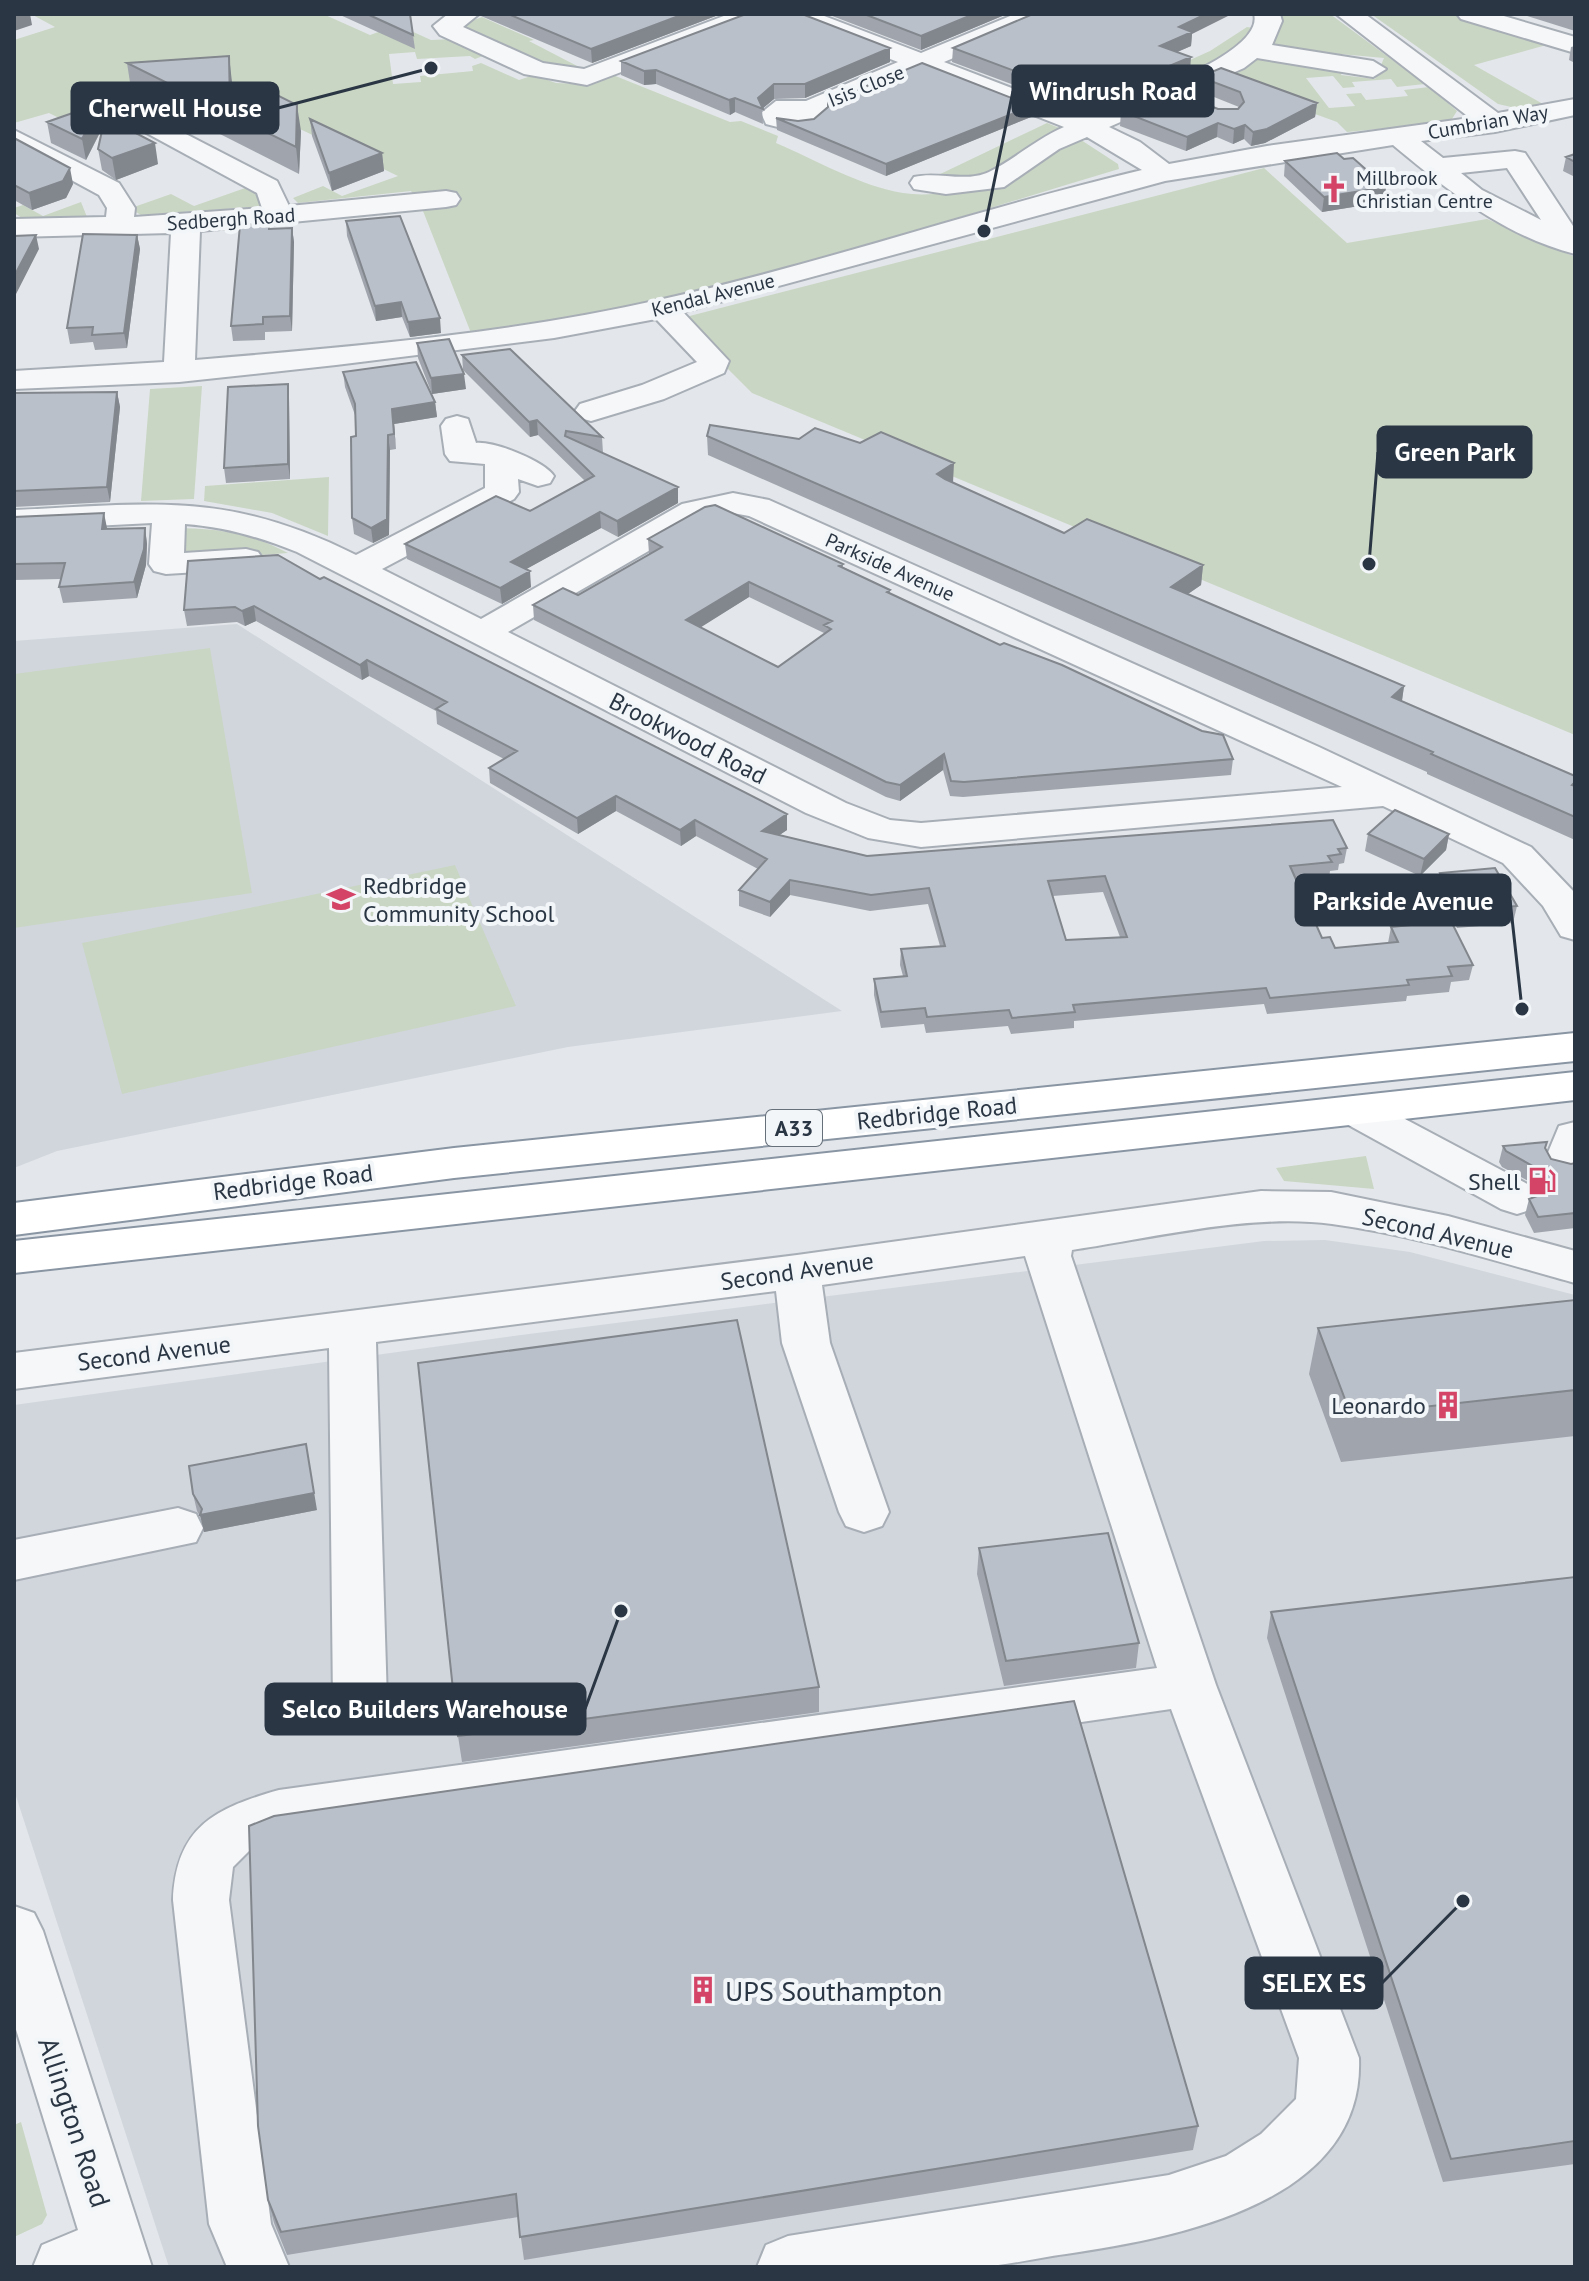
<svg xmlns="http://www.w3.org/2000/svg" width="1589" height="2281" font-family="'PT Sans',sans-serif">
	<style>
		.built { fill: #d1d6dd }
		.green { fill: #cad6c4 }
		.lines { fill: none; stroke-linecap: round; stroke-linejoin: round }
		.minor-casing { stroke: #a8aeb6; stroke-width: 4 }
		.highway-casing { stroke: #8995a3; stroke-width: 4 }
		.minor { fill: #f6f7f9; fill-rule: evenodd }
		.highway { fill: #fff; fill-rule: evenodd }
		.wall { fill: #a0a5ad; fill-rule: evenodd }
		.shaded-wall { fill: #82868d }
		.building { fill: #bac0c9; stroke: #82868d; stroke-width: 2; fill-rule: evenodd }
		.labels { text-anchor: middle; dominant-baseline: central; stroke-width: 8; stroke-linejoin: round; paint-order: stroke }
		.far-street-label { font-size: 20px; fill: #2a3644; stroke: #f3f6f8 }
		.far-poi-label { font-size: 20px; fill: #2a3644; stroke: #f3f6f8; text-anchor: start }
		.shield { fill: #f3f6f8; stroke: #66707a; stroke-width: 2 }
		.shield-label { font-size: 22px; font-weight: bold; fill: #2a3644 }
		.street-label { font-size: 24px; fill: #2a3644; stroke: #f3f6f8 }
		.poi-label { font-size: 24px; fill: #2a3644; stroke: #f3f6f8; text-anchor: end }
		.near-poi-label { font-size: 28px; fill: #2a3644; stroke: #f3f6f8; text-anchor: start }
		.near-street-label { font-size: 28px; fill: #2a3644; stroke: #f3f6f8 }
		.leader { fill: none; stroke: #2a3644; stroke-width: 3 }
		.callout-dot { fill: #2a3644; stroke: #f3f6f8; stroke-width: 3 }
		.callout { fill: #2a3644; stroke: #2a3644; stroke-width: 3 }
		.callout-label { font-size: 26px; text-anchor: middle; font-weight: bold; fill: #fff }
	</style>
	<rect width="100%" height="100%" fill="#e3e7eb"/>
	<path class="built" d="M237 624 842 1011 568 1047 57 1151 14 1168V641Z
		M1325 1240 1410 1252 1575 1295V2267H169L14 1790V1405L521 1335 1264 1241Z"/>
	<path class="green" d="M31 14H323L370 35 398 25 431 40 454 39 488 54 475 59 470 56 417 59 415 52 389 54 393 84 421 82 420 76 473 71 472 66 481 63 519 80 534 75 556 83 581 84 613 75 730 122 741 121 778 136 776 143C816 160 860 186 903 193 962 202 1028 166 1078 138L1118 164 1119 169C906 232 693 308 471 333L423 211 411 191 298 203 293 198 323 186 342 196 398 176 233 97 232 82 147 79 59 118 49 113 14 123V40L55 27Z
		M1277 14H1330L1425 84 1397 87 1391 79 1352 82 1355 87 1343 88 1333 76 1306 78 1329 108 1355 106 1346 94 1361 93 1366 100 1408 96 1404 90 1429 87 1457 111 1450 122 1347 132 1337 122 1282 102 1223 73 1261 54 1343 69 1341 75 1375 79 1384 58 1262 47Z
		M1371 14H1452L1497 23 1571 49 1565 50 1550 44 1474 65 1543 104 1520 109 1498 104Z
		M482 17 534 40 529 41 581 68 567 74 455 27Z
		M1247 27 1261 29 1238 53 1101 116 1081 109 1210 51Z
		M1047 123 1067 131 979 180 932 178Z
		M1264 168 1347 243 1487 219 1575 257V735L752 393 678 319Z
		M248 187 265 194 267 206 141 215 134 211V207L171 194 194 206Z
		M81 202 87 217 22 218 14 213V208L23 205 43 216Z
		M202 386 194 499 141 501 150 389Z
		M329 477 328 536 272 513 204 501 205 486Z
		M173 528C215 528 251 533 288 553L169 562Z
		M210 648 252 893 14 928V674Z
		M455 865 516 1006 122 1094 82 943Z
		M1366 1156 1374 1189 1284 1181 1276 1168Z
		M21 2122 47 2215 42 2224 14 2237V2125Z"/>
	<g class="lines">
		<defs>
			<path id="minor" d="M448 14H479L463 27 543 63 584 69 729 14H765L761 19 587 85 524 74 440 35 433 26Z
				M783 14H819L921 53 1015 14H1050L1046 19 944 62 1087 117C1119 103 1266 55 1254 14H1280L1282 21 1272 45 1373 61 1386 69 1373 77 1257 58 1244 68 1109 127 1140 142 1169 164 1267 146 1470 118 1336 14H1365L1498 113 1575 99V115L1495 132 1421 141 1443 158 1515 151 1525 153 1575 229V254C1504 236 1447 190 1393 145L1165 181 683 312 729 361 724 373 664 399 591 421 580 418 575 411 580 404 642 385 697 362 656 319 554 338 336 365 179 382 14 389V371L164 362 171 233 14 237V219L106 217 107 208 99 195 14 149V130L119 183 135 208 134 217 262 208 257 193 141 130 138 124 141 118 151 116 277 181 289 206 446 191 456 193 460 199 456 205 446 207 200 231 195 360C351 347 511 334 663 299 824 263 981 208 1142 170L1087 137 1059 149 1004 187 946 194 914 189 910 183 914 177C937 171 966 183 989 172 1015 159 1036 139 1064 127L922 71 824 112 826 117C812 137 785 129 766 124L761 113 776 101H806L898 62 787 19ZM1507 168 1541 220 1482 190 1461 173Z
				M1457 14H1497L1575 37V53L1461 19Z
				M457 416 468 419 476 443C494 441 544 461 554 476L550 483 538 486 518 479 519 492 514 499 382 569 481 619 682 504 733 493 769 500 1319 747 1531 847 1575 893V940L1561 936 1543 906 1503 863 1383 806 921 847 868 838 806 813 297 552C260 537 225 527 185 524L184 553 246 549 258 552 263 559 258 566 246 569 166 574 154 571 149 564 152 523 14 530V510C151 504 227 490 356 555L485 488V464L450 461 445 454 441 426 446 419ZM733 513 749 516 1342 787 921 823 890 820 846 803 508 632 704 519Z
				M1358 1097 1373 1102 1533 1187 1539 1198 1533 1209 1517 1214 1501 1209 1343 1122 1336 1112 1343 1102Z
				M1575 1122V1175L1566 1177 1550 1173 1544 1162 1559 1126Z
				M1261 1191 1331 1192 1448 1216 1575 1251V1283C1495 1261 1415 1235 1332 1224 1251 1213 1154 1238 1072 1250L1071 1256 1216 1685 1359 2058C1365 2203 1176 2238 1066 2254 1036 2258 1005 2266 975 2267 903 2269 829 2267 757 2267L766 2245 788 2236 1169 2175 1226 2156 1261 2134 1296 2099 1299 2058 1171 1709 279 1838 251 1849 233 1867 229 1900 271 2224 289 2267H227L209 2224 173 1900C176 1827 215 1808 279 1790L1157 1668 1025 1256 822 1285 830 1343 889 1512 882 1526 864 1532 846 1526 839 1512 782 1343 776 1291 376 1342 387 1701 379 1717 360 1723 341 1717 333 1701 329 1348 14 1389V1353L797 1255Z
				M178 1508 196 1514 203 1528 196 1542 14 1580V1540Z
				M14 1906 34 1913 43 1931 152 2267H33L42 2245 78 2230 14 2023Z"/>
			<path id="highway" d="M1575 1033V1061L454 1178 14 1235V1203L454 1148Z
				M1575 1072V1100L14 1273V1241Z"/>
		</defs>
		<use href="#minor" class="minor-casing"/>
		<use href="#highway" class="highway-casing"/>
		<use href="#minor" class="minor"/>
		<use href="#highway" class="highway"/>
	</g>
	<path class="wall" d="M338 14H410L415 49Z
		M480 14H721L592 63 481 16Z
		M827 14H1007L921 50Z
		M1521 14H1575V31Z
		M1192 34 1191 46 1177 52 1190 71 1089 113 952 62 953 48Z
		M1575 46V63L1569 60 1571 47Z
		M890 48V62L805 98 774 99 762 109 763 124 735 112 730 115 656 84 644 85 621 75V61Z
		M127 63 232 82 233 102 301 131 299 174 131 89Z
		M1200 77 1317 103 1315 117 1265 143 1251 146 1244 139 1233 144 1217 137 1186 151 1120 126 1121 111 1238 109 1239 107 1199 91Z
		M101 103 104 122 158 164 116 180 102 170 98 149 103 127 86 160 51 143 47 122Z
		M1032 106 1031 117 886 176 777 130 776 118 798 121Z
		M310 119 382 153 384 171 332 191 312 136Z
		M14 138 73 184 66 198 32 210 14 200Z
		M1575 154V177L1563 171 1566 157Z
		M1344 159 1386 187 1384 202 1322 212 1284 176 1285 161Z
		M346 221 441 333 410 337 402 317 376 321 347 236Z
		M269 223 270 229 292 228 294 242 292 331 265 332V340L233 341 231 326Z
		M137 235 140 249 127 348 95 350 93 342 70 344 67 328Z
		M417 343 466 389 432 394 418 358Z
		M462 355 602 437 603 453 678 503 618 537 601 528 526 569 531 587 502 604 407 559 405 544 530 511 585 481 538 435 530 437 463 370Z
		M343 372 435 402 437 417 394 424 396 449 390 450 389 535 373 543 354 534 352 518 356 436 355 415 345 387Z
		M288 384 289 398 290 479 226 483 224 468Z
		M117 392 120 407 110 502 14 507V393Z
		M707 436 799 439 953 483 1064 533 1203 565 1201 585 1188 594 1404 686 1402 701 1575 776V840L1427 774V772L708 455Z
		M14 517 107 528H145L147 544 146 565 137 598 63 603 59 587 61 579 14 580Z
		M648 539 843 564V567L890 590V594L1233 759 1231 775 963 797 950 796 943 770 900 801 886 797 534 620 533 605 578 595 649 554ZM749 597 824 633V634L778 667 700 627Z
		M320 579 787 814V830L779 835 867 856 1347 848 1344 863 1339 864 1338 870 1330 871 1329 878 1297 881 1322 938 1335 948 1388 943 1391 927 1473 965 1469 980 1451 982 1449 992 1407 996 1406 1001 1267 1014 1264 1004 1074 1021V1028L1011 1034 1008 1026 926 1033 924 1024 881 1028 874 995V979L903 976 900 965 901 949 940 946 928 904 870 911 790 895 770 917 739 906V890L758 869 696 836 681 846 616 811 578 834 490 783 489 768 504 759 437 724 436 711 369 676 362 680 256 621 245 626 237 622 187 626 184 610ZM1103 892 1120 937 1066 940 1053 896Z
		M1368 834H1449L1446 850 1420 876 1365 851Z
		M1440 873 1517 906 1513 923 1457 928 1437 890Z
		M1503 1146 1545 1148 1551 1159 1571 1164 1575 1163V1228L1534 1233 1525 1215 1529 1199 1540 1194 1534 1184 1502 1167 1499 1162Z
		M1575 1300V1436L1341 1462 1309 1374 1318 1328Z
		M193 1494 317 1510 204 1532 202 1520 197 1511Z
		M979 1548 1139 1643 1136 1668 1004 1686 977 1574Z
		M1575 1577V2164L1443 2182 1267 1638 1271 1612Z
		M819 1687V1712L462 1762 458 1736Z
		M1198 2126 1193 2150 524 2260 518 2217 287 2255 274 2223 268 2200Z"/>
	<path class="shaded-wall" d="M22 14H30L32 25 14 31V16Z
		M684 14H721L592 63 591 49Z
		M974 14H1007L921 50V36Z
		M1206 14H1232L1192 34 1191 46 1159 60 1160 46 1179 27Z
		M890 48V62L805 98V84Z
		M229 56 232 82 233 116 230 103Z
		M1191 57 1190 71 1089 113 1090 99Z
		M656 70V84L644 85V71Z
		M774 84V99L762 109 758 98Z
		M735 98V112L730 115 729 100Z
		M101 103 104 124 86 160 82 139Z
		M1317 103 1315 117 1265 143 1251 146 1253 132Z
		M297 105 301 131 299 174 296 147Z
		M1032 106 1031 117 886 176V164Z
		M1218 123 1217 137 1186 151 1187 137Z
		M1245 125 1244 139 1233 144 1234 129Z
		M155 143 158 164 116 180 112 158Z
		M382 153 384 171 332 191 329 173Z
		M70 168 73 184 66 198 32 210 29 193Z
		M1386 187 1384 202 1322 212 1324 197Z
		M292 228 294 242 292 331 290 316Z
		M36 235 39 249 14 298V277Z
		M137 235 140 249 127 348 124 333Z
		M401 302 402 317 376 321 375 306Z
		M440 318 441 333 410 337 408 322Z
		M464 374 466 389 432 394 431 378Z
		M288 384 289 398 290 479 288 464Z
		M117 392 120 407 110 502 107 487Z
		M435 402 437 417 394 424 396 449 392 409Z
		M537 420 538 435 530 437 529 422Z
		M388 435 390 450 389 535 373 543 371 528Z
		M954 463 953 483 936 493 937 474Z
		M678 487V503L618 537 617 521Z
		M600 512 601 528 512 577 511 562Z
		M104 513 107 528 102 529Z
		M145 528 147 544 146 565 137 598 134 582Z
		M1203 565 1201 585 1169 607 1171 587Z
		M530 571 531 587 502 604 500 588Z
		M749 582V597L687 636 686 620Z
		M254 606 256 621 245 626 242 611Z
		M367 660 369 676 362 680 360 665Z
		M1404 686 1401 707 1392 697Z
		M944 754 943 770 900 801V785Z
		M616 796V811L578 834 577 818Z
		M787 814V830L762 847V831Z
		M695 820 696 836 681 846 680 830Z
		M1449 834 1446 850 1420 876 1424 859Z
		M790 880V895L770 917V902Z
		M306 1444 317 1510 204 1532 200 1515Z"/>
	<path class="building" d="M367 14H410L413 35Z
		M508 14H684L591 49Z
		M746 14H802L890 48 805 84H774L758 98 763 109 735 98 729 100 656 70 644 71 621 61Z
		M864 14H974L921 36Z
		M1033 14H1206L1179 27 1192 32 1160 46 1191 57 1090 99 953 48Z
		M229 56 230 103 267 90 297 105 296 147 127 63Z
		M922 63 1032 106 886 164 776 118 798 121 814 119 828 107V102Z
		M1221 68 1317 103 1267 129 1253 132 1245 125 1234 129 1218 123 1187 137 1121 111 1170 90 1218 109H1238L1244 102 1240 92 1200 77Z
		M101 103 82 139 47 122Z
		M105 117 155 143 112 158 98 149Z
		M310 119 382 153 329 173Z
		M14 138 70 168 63 181 29 193 14 185Z
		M1337 153 1344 159 1353 158 1386 187 1324 197 1285 161Z
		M1575 154V162L1566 157Z
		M400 216 440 318 408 322 401 302 375 306 346 221Z
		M269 223V229L292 228 290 316 263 317V324L231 326 240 225Z
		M83 234 137 235 124 333 92 335 93 327 67 328Z
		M36 235 18 269 14 277V236Z
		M449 339 464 374 431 378 417 343Z
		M510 349 602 437 566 431 565 436 678 487 617 521 600 512 511 562 530 571 500 588 405 544 496 496 530 511 594 476 537 420 529 422 462 355Z
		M416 362 435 402 392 409 394 434 388 435 387 519 371 528 352 518 351 437 356 436 355 404 343 372Z
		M288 384V464L224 468 228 387Z
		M117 392 107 487 14 491V393Z
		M710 425 799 439 815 428 860 443 881 432 954 463 937 474 945 479 1064 533 1087 519 1203 565 1171 587 1404 686 1392 697 1575 776V782L1572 785 1575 786V817L1431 754 1433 752 707 436Z
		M715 505 843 564 839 566 890 590 887 592 1000 645 1004 643 1062 665 1202 731 1223 735 1233 759 964 782 951 781 944 754 900 785 886 782 533 605 563 588 578 595 662 547 648 539 705 507ZM749 582 832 621 824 625 831 629 778 667 686 620Z
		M104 513 102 529 145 528 144 549 134 582 59 587 65 563 14 564V517Z
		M278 555 320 579 324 577 787 814 762 831 867 856 1333 820 1347 848 1338 849 1341 854 1328 856 1332 862 1290 866 1322 938 1330 937 1335 948 1398 942 1391 927 1451 921 1473 965 1448 967 1452 976 1407 980 1409 985 1270 998 1266 988 1073 1005 1075 1012 1012 1018 1009 1010 927 1017 925 1008 881 1012 874 979 907 976 901 949 945 946 929 888 871 895 790 880 770 902 739 890 767 859 695 820 680 830 616 796 577 818 489 768 517 751 436 709 447 702 367 660 360 665 254 606 242 611 235 607 184 610 188 561ZM1105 876 1127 937 1066 940 1048 881Z
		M1395 810 1449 834 1424 859 1368 834Z
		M1495 868 1517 906 1461 911 1440 873Z
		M1547 1142 1545 1148 1551 1159 1571 1164 1575 1163V1213L1538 1217 1529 1199 1540 1195 1546 1181 1538 1169 1506 1151 1503 1146Z
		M1575 1300V1390L1351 1415 1318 1328Z
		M737 1320 819 1687 458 1736 418 1363Z
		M306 1444 314 1493 200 1515 202 1509 193 1494 189 1466Z
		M1108 1533 1139 1643 1006 1661 979 1548Z
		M1575 1577V2141L1451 2159 1271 1612Z
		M1074 1701 1198 2126 520 2237 516 2194 281 2232 268 2200 258 2126 249 1826 274 1816Z"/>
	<defs>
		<symbol id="church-bare" viewBox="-9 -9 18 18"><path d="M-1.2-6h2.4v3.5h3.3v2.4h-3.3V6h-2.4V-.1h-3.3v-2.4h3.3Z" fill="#d44466" stroke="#f3f6f8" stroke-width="2.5" paint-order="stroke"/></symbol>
		<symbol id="school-bare" viewBox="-9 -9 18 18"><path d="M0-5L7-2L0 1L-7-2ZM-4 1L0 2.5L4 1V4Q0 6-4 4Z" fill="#d44466" stroke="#f3f6f8" stroke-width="2.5" paint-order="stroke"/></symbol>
		<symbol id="fuel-bare" viewBox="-9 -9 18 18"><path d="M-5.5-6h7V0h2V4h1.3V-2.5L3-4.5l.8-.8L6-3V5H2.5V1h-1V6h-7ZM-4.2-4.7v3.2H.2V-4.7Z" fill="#d44466" stroke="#f3f6f8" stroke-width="2.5" paint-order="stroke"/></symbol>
		<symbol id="building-bare" viewBox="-9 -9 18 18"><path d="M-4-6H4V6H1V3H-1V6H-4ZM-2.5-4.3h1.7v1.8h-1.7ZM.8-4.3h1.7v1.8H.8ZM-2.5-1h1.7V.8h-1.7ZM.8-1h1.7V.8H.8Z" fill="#d44466" stroke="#f3f6f8" stroke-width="2.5" paint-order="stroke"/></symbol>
	</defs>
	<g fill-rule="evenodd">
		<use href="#church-bare" x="1314" y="169" width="40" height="40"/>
		<use href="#school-bare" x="321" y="879" width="40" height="40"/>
		<use href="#fuel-bare" x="1522" y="1161" width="40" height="40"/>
		<use href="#building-bare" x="1428" y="1385" width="40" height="40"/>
		<use href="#building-bare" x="683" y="1970" width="40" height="40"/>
	</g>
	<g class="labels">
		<g class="far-street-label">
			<text transform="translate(866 86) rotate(-22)">Isis Close</text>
			<text transform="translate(1488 122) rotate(-10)">Cumbrian Way</text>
			<text transform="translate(231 219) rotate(-4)">Sedbergh Road</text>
			<text transform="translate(713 295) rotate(-14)">Kendal Avenue</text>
			<text transform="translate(890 567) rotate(24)">Parkside Avenue</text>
		</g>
		<g class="far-poi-label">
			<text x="1356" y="178">Millbrook<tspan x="1356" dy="23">Christian Centre</tspan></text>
		</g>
		<rect class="shield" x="766" y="1110" width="56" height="36" rx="6"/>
		<g class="shield-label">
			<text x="794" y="1128">A33</text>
		</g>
		<g class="street-label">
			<text transform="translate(688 738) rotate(27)">Brookwood Road</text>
			<text transform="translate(937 1113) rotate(-6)">Redbridge Road</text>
			<text transform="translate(293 1182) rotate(-7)">Redbridge Road</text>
			<text transform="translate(1438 1233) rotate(13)">Second Avenue</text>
			<text transform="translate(797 1271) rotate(-8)">Second Avenue</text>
			<text transform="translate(154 1353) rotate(-7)">Second Avenue</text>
		</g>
		<g class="poi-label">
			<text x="363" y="885" text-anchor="start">Redbridge<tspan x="363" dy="28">Community School</tspan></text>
			<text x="1520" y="1181">Shell</text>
			<text x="1426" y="1405">Leonardo</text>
		</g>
		<g class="near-poi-label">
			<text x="725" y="1990">UPS Southampton</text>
		</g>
		<g class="near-street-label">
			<text transform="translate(75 2122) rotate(72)">Allington Road</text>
		</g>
	</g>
	<path class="leader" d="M984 231L1013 91M431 68L278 108M1369 564L1378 452M1522 1009L1510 900M621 1611L585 1709M1463 1901L1382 1983"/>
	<g class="callout-dot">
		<circle cx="984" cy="231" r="8"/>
		<circle cx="431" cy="68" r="8"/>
		<circle cx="1369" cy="564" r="8"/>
		<circle cx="1522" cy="1009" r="8"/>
		<circle cx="621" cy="1611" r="8"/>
		<circle cx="1463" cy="1901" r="8"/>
	</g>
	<g class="callout">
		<rect x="1013" y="66" width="200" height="50" rx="8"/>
		<rect x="72" y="83" width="206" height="50" rx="8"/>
		<rect x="1378" y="427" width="153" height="50" rx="8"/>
		<rect x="1296" y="875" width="214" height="50" rx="8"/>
		<rect x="266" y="1684" width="319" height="50" rx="8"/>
		<rect x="1246" y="1958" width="136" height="50" rx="8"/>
	</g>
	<g class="callout-label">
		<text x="1113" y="100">Windrush Road</text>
		<text x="175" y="117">Cherwell House</text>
		<text x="1455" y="461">Green Park</text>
		<text x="1403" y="910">Parkside Avenue</text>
		<text x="425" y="1718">Selco Builders Warehouse</text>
		<text x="1314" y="1992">SELEX ES</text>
	</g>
	<rect width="1589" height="2281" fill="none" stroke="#2a3644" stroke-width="32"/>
</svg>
